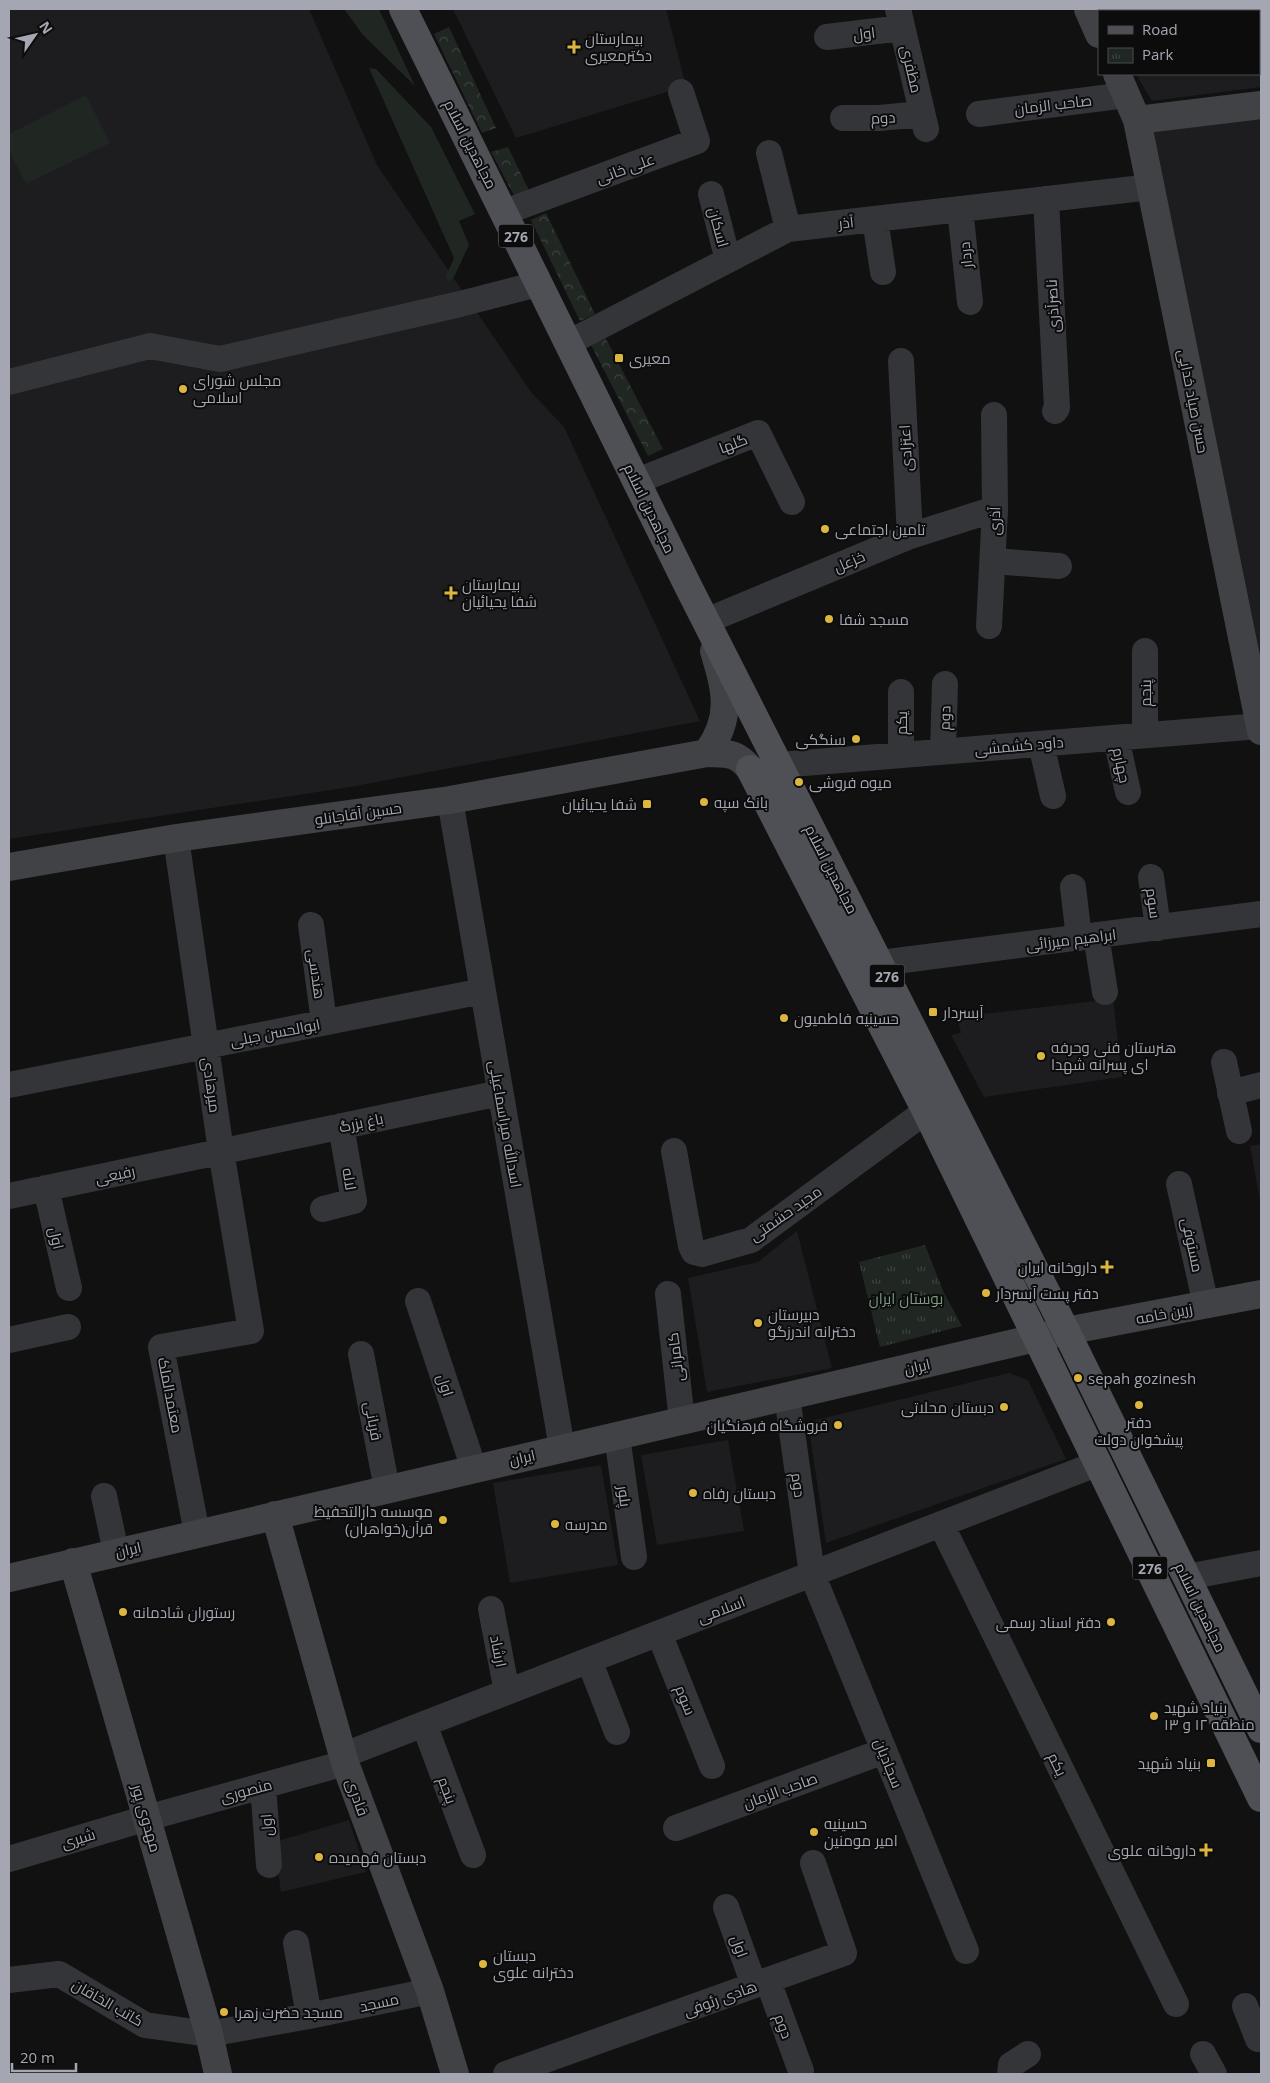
<svg xmlns="http://www.w3.org/2000/svg" width="1270" height="2083" font-family="'Open Sans',Cairo,sans-serif">
	<style>
		.built { fill: #1d1d1f }
		.grass { fill: #202621 }
		.forest { fill: url(#forest-crowns) }
		.park { fill: url(#park-tufts) }
		.lines { fill: none; stroke-linecap: round; stroke-linejoin: round }
		.street { stroke: #343539; stroke-width: 26 }
		.secondary { stroke: #414246; stroke-width: 28 }
		.primary { stroke: #4f5055; stroke-width: 28 }
		.poi-dot { fill: #dcb63f; stroke: #0c0c0d; stroke-width: 2 }
		.labels { text-anchor: middle; dominant-baseline: central; stroke-width: 4; stroke-linejoin: round; paint-order: stroke }
		.shield { fill: #0c0c0d; stroke: #767880; stroke-width: 1 }
		.shield-label { font-size: 14px; font-weight: bold; fill: #a4a7b1 }
		.street-label { font-size: 15px; fill: #a4a7b1; stroke: #0c0c0d }
		.poi-label { font-size: 15px; fill: #a4a7b1; stroke: #0c0c0d; text-anchor: start }
		.park-label { font-size: 15px; fill: #7d9a81; stroke: #0c0c0d }
	</style>
	<defs>
		<pattern id="forest-crowns" width="20" height="18" patternUnits="userSpaceOnUse" patternTransform="scale(1.25)"><rect width="20" height="18" fill="#202621"/><path d="M2 6a3 3 0 1 1 6 0M12 15a3 3 0 1 1 6 0" fill="none" stroke="#3d433f"/></pattern>
		<pattern id="park-tufts" width="24" height="20" patternUnits="userSpaceOnUse" patternTransform="scale(1.25)"><rect width="24" height="20" fill="#202621"/><path d="M3 7l-1-3M5 7V3M7 7l1-3M15 17l-1-3M17 17v-4M19 17l1-3" fill="none" stroke="#3d433f"/></pattern>
	</defs>
	<rect width="100%" height="100%" fill="#111112"/>
	<path class="built" d="M9 9H309L377 165 531 392 564 427 700 721 350 787 9 839Z
		M453 9H666L686 86 516 138Z
		M1143 9H1249L1250 11H1109Z
		M1259 47 1261 87 1152 101 1136 74H1259Z
		M1261 111V672L1145 127Z
		M1113 999 1122 1077 984 1097 951 1035 961 1033 957 1017Z
		M1261 1144V1206L1250 1146Z
		M797 1231 832 1368 707 1392 688 1278 758 1262Z
		M1009 1373 1028 1380 1066 1459 826 1543 808 1422Z
		M728 1440 744 1531 657 1545 641 1455Z
		M601 1465 618 1565 510 1583 493 1483Z
		M349 1820 366 1872 281 1892 274 1842Z"/>
	<path class="grass" d="M344 9H379L415 86 363 35Z
		M369 68 376 69 431 127 475 214 459 221 469 245 453 279 448 282 446 276 454 258Z
		M86 95 110 143 26 184 9 150V134Z"/>
	<path class="forest" d="M449 27 496 128 482 133 434 34Z
		M508 147 532 197 516 199 491 152Z
		M546 213 595 314 580 321 531 220Z
		M603 333 663 449 648 456 589 341Z"/>
	<path class="park" d="M925 1245 944 1293 962 1326 880 1347 859 1262Z"/>
	<g class="lines">
		<path class="street" d="M898 9 926 129
			M827 37 902 28
			M979 114 1126 95
			M843 118H879L922 114
			M769 153 788 229
			M711 194 728 260
			M1046 199 1057 408 1055 411
			M960 209 970 302
			M505 212 697 141 681 92
			M875 219 883 272
			M568 343 788 229 1151 187
			M901 361 910 536
			M9 382 150 346 220 359 460 304 538 284
			M637 481 758 433 792 502
			M993 561 1059 566
			M706 621 910 536 995 509
			M989 626 995 509 994 415
			M1145 651V735
			M901 692V755
			M1116 738 1128 792
			M1041 744 1053 796
			M943 751 945 684
			M779 765 1260 726
			M450 800 562 1448
			M176 838 221 1151 251 1331 161 1347 197 1533
			M1151 877 1158 928
			M1073 887 1079 938
			M311 925 324 1022
			M1096 935 1105 992
			M880 963 1261 914
			M1224 1062 1239 1131
			M9 1085 483 991
			M1230 1093 1261 1085
			M674 1151 691 1246 694 1252 702 1254 751 1240 926 1111
			M1179 1184 1206 1305
			M46 1188 69 1288
			M9 1196 500 1093
			M323 1209 354 1201 341 1126
			M668 1294 682 1421
			M418 1301 474 1469
			M9 1340 68 1327
			M361 1354 387 1489
			M787 1396 812 1574 966 1951
			M617 1436 634 1557
			M104 1496 116 1552
			M941 1524 1176 2004
			M1187 1577 1261 1563
			M491 1609 507 1692
			M659 1633 712 1766
			M589 1660 617 1732
			M424 1724 473 1855
			M344 1755 1099 1463
			M263 1786 269 1865
			M676 1828 884 1751
			M9 1859 147 1818 345 1763
			M726 1907 754 1985
			M296 1943 309 2016
			M9 1980 59 1974 145 2025 209 2034 309 2016 430 1991
			M768 1981 801 2071
			M1245 2006 1258 2039 1261 2038
			M1203 2054 1214 2074
			M506 2074 844 1953 813 1863
			M1010 2074 1011 2065 1028 2054"/>
		<path class="secondary" d="M1088 9 1099 34
			M1117 74 1137 120 1261 731
			M1137 120 1261 105
			M707 753C733 717 726 691 714 651
			M9 867 176 838 450 800 707 753C728 754 736 752 750 769
			M275 1515 345 1763 430 1991 455 2074
			M73 1562 209 2034 218 2074
			M9 1578 1066 1331 1261 1294"/>
		<path class="primary" d="M403 9 688 586 1066 1331 1261 1729
			M750 769 926 1111 1261 1798"/>
	</g>
	<g class="poi-dot">
		<path d="M571.5 39.5h5v5h5v5h-5v5h-5v-5h-5v-5h5z"/>
		<rect x="614" y="353" width="10" height="10" rx="2.5"/>
		<circle cx="183" cy="389" r="5"/>
		<circle cx="825" cy="529" r="5"/>
		<path d="M448.5 585.5h5v5h5v5h-5v5h-5v-5h-5v-5h5z"/>
		<circle cx="829" cy="619" r="5"/>
		<circle cx="856" cy="739" r="5"/>
		<circle cx="799" cy="782" r="5"/>
		<circle cx="704" cy="802" r="5"/>
		<rect x="642" y="799" width="10" height="10" rx="2.5"/>
		<rect x="928" y="1007" width="10" height="10" rx="2.5"/>
		<circle cx="784" cy="1018" r="5"/>
		<circle cx="1041" cy="1056" r="5"/>
		<path d="M1104.5 1259.5h5v5h5v5h-5v5h-5v-5h-5v-5h5z"/>
		<circle cx="986" cy="1293" r="5"/>
		<circle cx="758" cy="1323" r="5"/>
		<circle cx="1078" cy="1378" r="5"/>
		<circle cx="1139" cy="1405" r="5"/>
		<circle cx="1004" cy="1407" r="5"/>
		<circle cx="838" cy="1425" r="5"/>
		<circle cx="693" cy="1493" r="5"/>
		<circle cx="443" cy="1520" r="5"/>
		<circle cx="555" cy="1524" r="5"/>
		<circle cx="123" cy="1612" r="5"/>
		<circle cx="1111" cy="1622" r="5"/>
		<circle cx="1154" cy="1716" r="5"/>
		<rect x="1206" y="1758" width="10" height="10" rx="2.5"/>
		<circle cx="814" cy="1832" r="5"/>
		<path d="M1203.5 1842.5h5v5h5v5h-5v5h-5v-5h-5v-5h5z"/>
		<circle cx="319" cy="1857" r="5"/>
		<circle cx="483" cy="1964" r="5"/>
		<circle cx="224" cy="2012" r="5"/>
	</g>
	<g class="labels">
		<g class="shield">
			<rect x="498.5" y="224.5" width="35" height="23" rx="4"/>
			<rect x="869.5" y="964.5" width="35" height="23" rx="4"/>
			<rect x="1132.5" y="1556.5" width="35" height="23" rx="4"/>
		</g>
		<g class="shield-label">
			<text x="516" y="236">276</text>
			<text x="887" y="976">276</text>
			<text x="1150" y="1568">276</text>
		</g>
		<g class="street-label">
			<text transform="translate(864 33) rotate(-7)">اول</text>
			<text transform="translate(912 69) rotate(77)">مظفری</text>
			<text transform="translate(1053 104) rotate(-7)">صاحب الزمان</text>
			<text transform="translate(883 117) rotate(-3)">دوم</text>
			<text transform="translate(471 144) rotate(63)">مجاهدین اسلام</text>
			<text transform="translate(625 168) rotate(-20)">علی خانی</text>
			<text transform="translate(846 222) rotate(-6)">آذر</text>
			<text transform="translate(719 227) rotate(75)">اسکان</text>
			<text transform="translate(965 255) rotate(-96)">دردار</text>
			<text transform="translate(1052 306) rotate(-93)">ناصرآذری</text>
			<text transform="translate(1194 401) rotate(79)">حسن صیاد خدایی</text>
			<text transform="translate(733 443) rotate(-21)">گلها</text>
			<text transform="translate(905 448) rotate(-93)">اعتزادی</text>
			<text transform="translate(650 508) rotate(64)">مجاهدین اسلام</text>
			<text transform="translate(994 521) rotate(-89)">آذری</text>
			<text transform="translate(849 561) rotate(-23)">خزعل</text>
			<text transform="translate(1145 693) rotate(-90)">پنجم</text>
			<text transform="translate(944 718) rotate(-88)">دوم</text>
			<text transform="translate(901 723) rotate(-90)">یکم</text>
			<text transform="translate(1019 745) rotate(-5)">داود کشمشی</text>
			<text transform="translate(1122 765) rotate(78)">چهارم</text>
			<text transform="translate(358 813) rotate(-8)">حسین آقاجانلو</text>
			<text transform="translate(832 869) rotate(63)">مجاهدین اسلام</text>
			<text transform="translate(1154 903) rotate(82)">سوم</text>
			<text transform="translate(1071 939) rotate(-7)">ابراهیم میرزائی</text>
			<text transform="translate(317 974) rotate(82)">هندسی</text>
			<text transform="translate(275 1032) rotate(-11)">ابوالحسن جبلی</text>
			<text transform="translate(212 1085) rotate(82)">میرهادی</text>
			<text transform="translate(361 1122) rotate(-12)">باغ بزرگ</text>
			<text transform="translate(506 1124) rotate(80)">اسدالله میراسماعیلی</text>
			<text transform="translate(115 1174) rotate(-12)">رفیعی</text>
			<text transform="translate(350 1179) rotate(80)">لاله</text>
			<text transform="translate(785 1213) rotate(-35)">مجید حشمتی</text>
			<text transform="translate(57 1238) rotate(77)">اول</text>
			<text transform="translate(1193 1245) rotate(78)">مستوفی</text>
			<text transform="translate(1164 1313) rotate(-11)">زرین خامه</text>
			<text transform="translate(675 1357) rotate(-97)">کامرانی</text>
			<text transform="translate(917 1366) rotate(-13)">ایران</text>
			<text transform="translate(446 1385) rotate(72)">اول</text>
			<text transform="translate(171 1395) rotate(79)">معتمدالملک</text>
			<text transform="translate(374 1421) rotate(79)">قربانی</text>
			<text transform="translate(522 1457) rotate(-13)">ایران</text>
			<text transform="translate(799 1485) rotate(82)">دوم</text>
			<text transform="translate(625 1496) rotate(82)">پلور</text>
			<text transform="translate(128 1549) rotate(-13)">ایران</text>
			<text transform="translate(1201 1607) rotate(64)">مجاهدین اسلام</text>
			<text transform="translate(721 1609) rotate(-21)">اسلامی</text>
			<text transform="translate(499 1651) rotate(79)">ارشاد</text>
			<text transform="translate(686 1700) rotate(68)">سوم</text>
			<text transform="translate(889 1763) rotate(68)">سجادیان</text>
			<text transform="translate(1058 1764) rotate(64)">یکم</text>
			<text transform="translate(246 1790) rotate(-15)">منصوری</text>
			<text transform="translate(448 1790) rotate(70)">پنجم</text>
			<text transform="translate(780 1790) rotate(-20)">صاحب الزمان</text>
			<text transform="translate(358 1797) rotate(70)">قادرى</text>
			<text transform="translate(147 1818) rotate(74)">مهدوی پور</text>
			<text transform="translate(266 1825) rotate(-94)">اول</text>
			<text transform="translate(78 1838) rotate(-17)">شیری</text>
			<text transform="translate(740 1946) rotate(70)">اول</text>
			<text transform="translate(720 1998) rotate(-20)">هادی رئوفی</text>
			<text transform="translate(108 2002) rotate(30)">کاتب الخاقان</text>
			<text transform="translate(379 2002) rotate(-12)">مسجد</text>
			<text transform="translate(784 2026) rotate(70)">دوم</text>
		</g>
		<g class="poi-label">
			<text x="585" y="38">بیمارستان<tspan x="585" dy="17">دکترمعیری</tspan></text>
			<text x="629" y="358">معیری</text>
			<text x="193" y="380">مجلس شورای<tspan x="193" dy="17">اسلامی</tspan></text>
			<text x="835" y="529">تامین اجتماعی</text>
			<text x="462" y="584">بیمارستان<tspan x="462" dy="17">شفا یحیائیان</tspan></text>
			<text x="839" y="619">مسجد شفا</text>
			<text x="846" y="739" text-anchor="end">سنگکی</text>
			<text x="809" y="782">میوه فروشی</text>
			<text x="714" y="802">بانک سپه</text>
			<text x="637" y="804" text-anchor="end">شفا یحیائیان</text>
			<text x="943" y="1012">آبسردار</text>
			<text x="794" y="1018">حسینیه فاطمیون</text>
			<text x="1051" y="1047">هنرستان فنی وحرفه<tspan x="1051" dy="17">ای پسرانه شهدا</tspan></text>
			<text x="1097" y="1267" text-anchor="end">داروخانه ایران</text>
			<text x="996" y="1293">دفتر پست آبسردار</text>
			<text x="768" y="1314">دبیرستان<tspan x="768" dy="17">دخترانه اندرزگو</tspan></text>
			<text x="1088" y="1378">sepah gozinesh</text>
			<text x="994" y="1407" text-anchor="end">دبستان محلاتی</text>
			<text x="1139" y="1422" text-anchor="middle">دفتر<tspan x="1139" dy="17">پیشخوان دولت</tspan></text>
			<text x="828" y="1425" text-anchor="end">فروشگاه فرهنگیان</text>
			<text x="703" y="1493">دبستان رفاه</text>
			<text x="433" y="1511" text-anchor="end">موسسه دارالتحفیظ<tspan x="433" dy="17">قرآن(خواهران)</tspan></text>
			<text x="565" y="1524">مدرسه</text>
			<text x="133" y="1612">رستوران شادمانه</text>
			<text x="1101" y="1622" text-anchor="end">دفتر اسناد رسمی</text>
			<text x="1164" y="1707">بنیاد شهید<tspan x="1164" dy="17">منطقه ۱۲ و ۱۳</tspan></text>
			<text x="1201" y="1763" text-anchor="end">بنیاد شهید</text>
			<text x="824" y="1823">حسینیه<tspan x="824" dy="17">امیر مومنین</tspan></text>
			<text x="1196" y="1850" text-anchor="end">داروخانه علوی</text>
			<text x="329" y="1857">دبستان فهمیده</text>
			<text x="493" y="1955">دبستان<tspan x="493" dy="17">دخترانه علوی</tspan></text>
			<text x="234" y="2012">مسجد حضرت زهرا</text>
		</g>
		<g class="park-label">
			<text x="906" y="1298">بوستان ایران</text>
		</g>
	</g>
	<rect width="1270" height="2083" fill="none" stroke="#a4a7b1" stroke-width="20"/>
	<rect x="1098" y="10" width="162" height="65" fill="#0c0c0d" stroke="#494a4f"/>
	<rect x="1108" y="26" width="25" height="8" fill="#4f5055" stroke="#494a4f"/>
	<text x="1142" y="35" font-size="15" fill="#a4a7b1">Road</text>
	<rect x="1108" y="48" width="25" height="15" fill="url(#park-tufts)" stroke="#494a4f"/>
	<text x="1142" y="60" font-size="15" fill="#a4a7b1">Park</text>
	<g transform="translate(35 35) rotate(56)" stroke="#0c0c0d" stroke-width="4" paint-order="stroke">
	<path d="M0-4L9 19L0 12L-9 19Z" fill="#a4a7b1"/>
	<text y="-8" font-size="14" font-weight="bold" text-anchor="middle" fill="#a4a7b1">N</text>
	</g>
	<path d="M12 2063v8h64v-8" fill="none" stroke="#a4a7b1" stroke-width="2.5"/>
	<text x="20" y="2063" font-size="15" fill="#a4a7b1" stroke="#0c0c0d" stroke-width="4" paint-order="stroke">20 m</text>
</svg>
